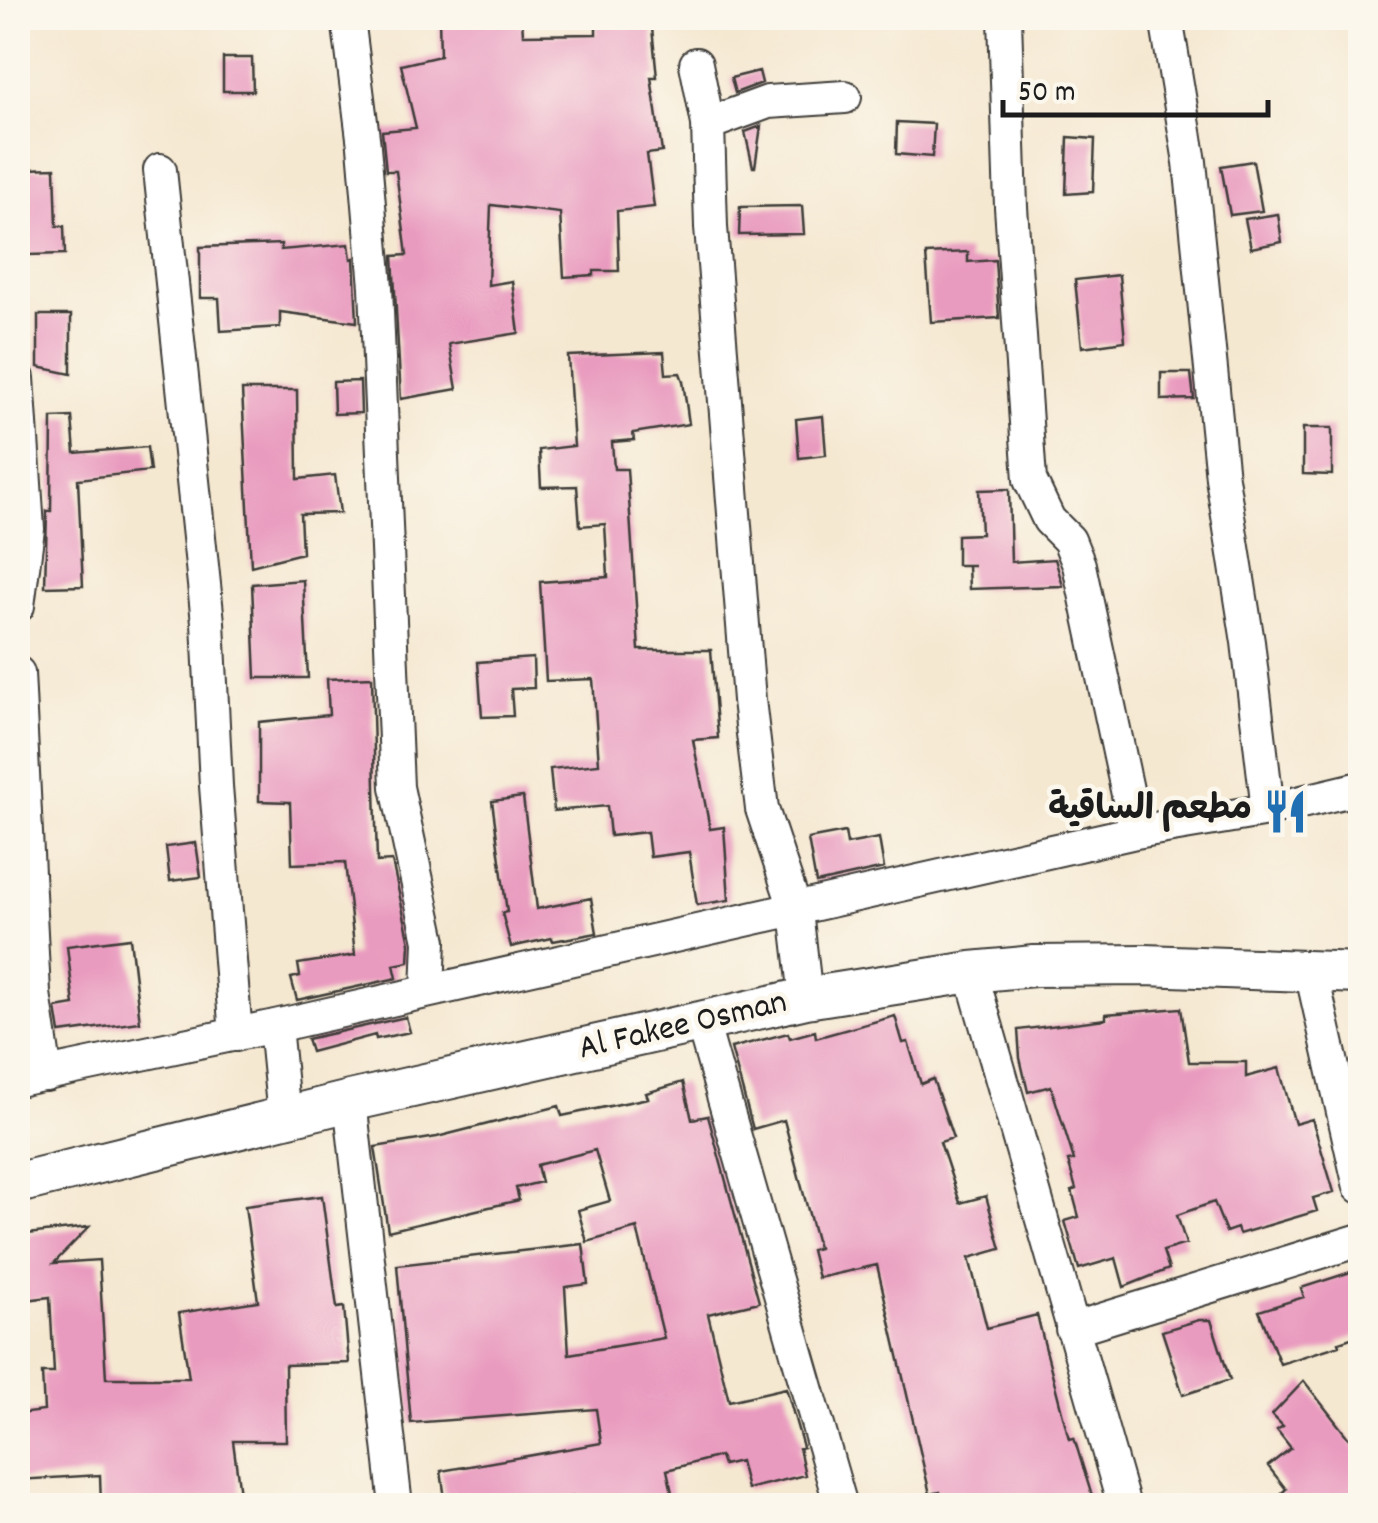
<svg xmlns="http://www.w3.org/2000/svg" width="1378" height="1523" font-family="Dekko,'Playpen Sans Arabic',sans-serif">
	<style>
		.building { fill: #e99bbf }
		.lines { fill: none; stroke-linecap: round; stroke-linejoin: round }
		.minor-casing { stroke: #3d3b37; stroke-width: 36 }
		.tertiary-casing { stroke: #3d3b37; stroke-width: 44 }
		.minor { stroke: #fff; stroke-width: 32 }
		.tertiary { stroke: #fff; stroke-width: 40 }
		.labels { text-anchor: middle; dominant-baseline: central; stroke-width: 9; stroke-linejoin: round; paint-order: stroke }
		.poi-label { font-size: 35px; font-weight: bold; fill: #1c1c1c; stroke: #fbf7ec; text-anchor: end }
		.street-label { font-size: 35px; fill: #1c1c1c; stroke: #fbf7ec }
	</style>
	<rect width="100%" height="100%" fill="#fbf7ec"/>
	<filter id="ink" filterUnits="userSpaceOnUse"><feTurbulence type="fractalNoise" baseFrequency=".01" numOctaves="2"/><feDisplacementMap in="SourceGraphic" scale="20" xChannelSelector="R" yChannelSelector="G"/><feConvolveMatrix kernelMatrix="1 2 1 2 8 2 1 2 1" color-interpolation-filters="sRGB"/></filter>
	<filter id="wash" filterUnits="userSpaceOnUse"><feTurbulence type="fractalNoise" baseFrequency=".0048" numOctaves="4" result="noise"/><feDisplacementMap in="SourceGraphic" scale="40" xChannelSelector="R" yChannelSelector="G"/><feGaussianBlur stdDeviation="2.25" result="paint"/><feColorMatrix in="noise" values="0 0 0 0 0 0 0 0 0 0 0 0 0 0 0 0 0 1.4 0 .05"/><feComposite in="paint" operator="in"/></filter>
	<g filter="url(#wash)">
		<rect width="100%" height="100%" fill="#f5e8d1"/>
		<g id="blocks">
			<path class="building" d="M439 18H522L523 35 596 34V25L622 24 621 18H651L657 77H651L662 152 647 154 654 207 617 211 619 271H594V275L564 277 560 213 491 205 488 285 512 281 519 333 449 344 457 389 401 399 393 256 407 255 396 171H386L382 131 416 128 401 65 440 56Z
				M223 58H252L253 91H223Z
				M759 71 762 83 735 93 731 78Z
				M897 122 934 124 932 157 896 154Z
				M761 126 755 167H753L745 132Z
				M1068 137 1095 139 1093 192 1066 194Z
				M1253 161 1262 211 1230 215 1221 166Z
				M55 168 57 226H64L65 254 28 255 27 169Z
				M802 206 804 234 739 235 740 207Z
				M1278 214 1282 242 1251 248 1245 219Z
				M281 244V250L349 244 351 259 354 258 357 322 280 312V327L221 331 219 298H200V247Z
				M968 252V262L995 260 999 318 931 322 926 254Z
				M1119 275 1125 341 1082 347 1075 280Z
				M38 315H71V374L38 367Z
				M664 352 666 374 680 373 683 381 689 424 633 433 634 440 612 442 614 469H627L639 650H711L718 738 693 740 710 829 724 827 729 900 697 905 689 852 650 857 647 832 610 836 607 806 554 811 550 769 599 764 593 679 546 681 540 582 608 577 605 524 580 526 577 486 541 487 539 450 574 446 568 356Z
				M1161 373H1191L1194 399 1161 400Z
				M360 381 361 413 334 414 333 382Z
				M242 390H297L298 479 335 475 340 513 300 514 302 553 251 566Z
				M823 416 826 455 799 458 796 419Z
				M72 417 75 453 147 447 150 471 78 479 83 586 45 587 47 511H51L52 418Z
				M1303 428H1332V475L1303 474Z
				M1009 489 1011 562 1055 559 1063 586 969 589 968 565H974H957V535L981 534 979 490Z
				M303 580 308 678H256L252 584Z
				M533 658 534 688 511 689 513 716 482 717 478 662Z
				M372 677 377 862 392 861 410 943 409 962 394 965 397 978 297 1000 291 978 300 976 298 964 355 955 345 862 292 864 290 802 259 801V722L329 715 327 679Z
				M523 797 537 909 591 898 597 933 553 941 552 938 511 947 502 913 507 912 492 801Z
				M845 832 847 844 879 838 884 868 816 883 808 839Z
				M196 843 201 877 170 881 166 847Z
				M130 938 140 1022 60 1033 56 1008 74 1005 67 946Z
				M1181 1008 1189 1062H1246V1077L1279 1068 1295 1124 1312 1119 1334 1192 1313 1198 1317 1211 1239 1234 1237 1228 1226 1232 1214 1202 1177 1215 1186 1244 1163 1251 1169 1269 1124 1287 1116 1258 1079 1269 1065 1221 1079 1217 1072 1191 1076 1189 1068 1161 1074 1160 1051 1086 1028 1092 1020 1058 1018 1030 1106 1019V1014Z
				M895 1016 903 1043 908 1042 921 1084 933 1079 953 1138 940 1142 960 1203 986 1196 1001 1249 969 1258 987 1328 1037 1315 1069 1439 1074 1438 1095 1506H941L940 1492 930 1494 877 1265 818 1278 811 1250 818 1248 784 1120 753 1129 731 1048 788 1033 790 1038 815 1031 816 1038Z
				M406 1017 410 1032 376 1039 375 1035 311 1052 307 1039Z
				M683 1082 692 1119 708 1116 759 1302 708 1314 729 1401 786 1388 803 1447 799 1448 805 1475 747 1489 740 1461 723 1465 720 1456 667 1470 673 1497 636 1506H575L572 1497 524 1506H446L441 1471 601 1443 596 1409 411 1423 397 1265 583 1244 588 1284 565 1287 569 1354 664 1338 637 1228 587 1242 578 1210 610 1201 595 1150 537 1165 541 1182 516 1188 519 1200 388 1231 375 1147 437 1137 559 1106 562 1116 648 1098 646 1093Z
				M322 1196 337 1308 344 1307 349 1363 285 1365 286 1441H233L240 1494 203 1498V1506H101L100 1475 18 1480V1414L44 1411 42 1373H54L50 1297 18 1301V1235L89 1227 54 1263 99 1260 106 1378H189L179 1313 258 1301 245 1206Z
				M1360 1269V1335L1339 1342 1340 1345 1280 1364 1259 1311 1304 1297 1301 1288Z
				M1199 1320H1211L1230 1380 1183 1395 1162 1331Z
				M1304 1381 1360 1453V1506H1268L1286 1489 1268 1466 1291 1448 1277 1430 1283 1426 1272 1415Z"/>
		</g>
	</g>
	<g filter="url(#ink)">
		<use href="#blocks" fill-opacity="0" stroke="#3d3b37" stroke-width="2.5"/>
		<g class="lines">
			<defs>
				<path id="minor" d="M348 18 364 146 376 287 397 787 430 941 428 991
					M1005 18 1011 207 1030 480 1049 520 1069 540 1079 565 1136 832
					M1166 18 1190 162 1222 478 1248 642 1268 810
					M696 64 708 124 711 227 749 700 762 809 796 911 806 998
					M708 124 768 102 845 97
					M160 170 208 622 216 786 236 1035
					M18 378 28 529 18 606
					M18 673 34 993 46 1075
					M1311 971 1360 1187
					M971 972 1124 1506
					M702 1022 841 1506
					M275 1026 284 1117
					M18 1080 275 1026 1136 832 1268 810 1360 788
					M350 1101 396 1506
					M1072 1329 1360 1240"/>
				<path id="tertiary" d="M18 1183 350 1101 806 998 971 972 1034 966 1145 965 1360 973"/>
			</defs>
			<use href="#minor" class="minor-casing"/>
			<use href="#tertiary" class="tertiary-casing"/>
			<use href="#minor" class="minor"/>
			<use href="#tertiary" class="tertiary"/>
		</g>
	</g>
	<defs>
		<symbol id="restaurant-bare" viewBox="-9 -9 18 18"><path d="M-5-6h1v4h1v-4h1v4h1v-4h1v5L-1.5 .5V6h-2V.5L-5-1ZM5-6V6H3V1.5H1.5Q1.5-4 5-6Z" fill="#1f6fb2" stroke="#fbf7ec" stroke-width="2.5" paint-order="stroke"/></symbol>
	</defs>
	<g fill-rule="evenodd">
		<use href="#restaurant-bare" x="1254" y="780" width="63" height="63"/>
	</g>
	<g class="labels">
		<g class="poi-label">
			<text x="1252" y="811">مطعم الساقية</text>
		</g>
		<g class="street-label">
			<text transform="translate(683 1027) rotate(-13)">Al Fakee Osman</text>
		</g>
	</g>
	<rect width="1378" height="1523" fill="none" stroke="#fbf7ec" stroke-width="60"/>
	<path d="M1003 100v15h265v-15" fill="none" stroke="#1c1c1c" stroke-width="5"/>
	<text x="1018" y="100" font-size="30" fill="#1c1c1c" stroke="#fbf7ec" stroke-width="8" paint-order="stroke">50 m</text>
</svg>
